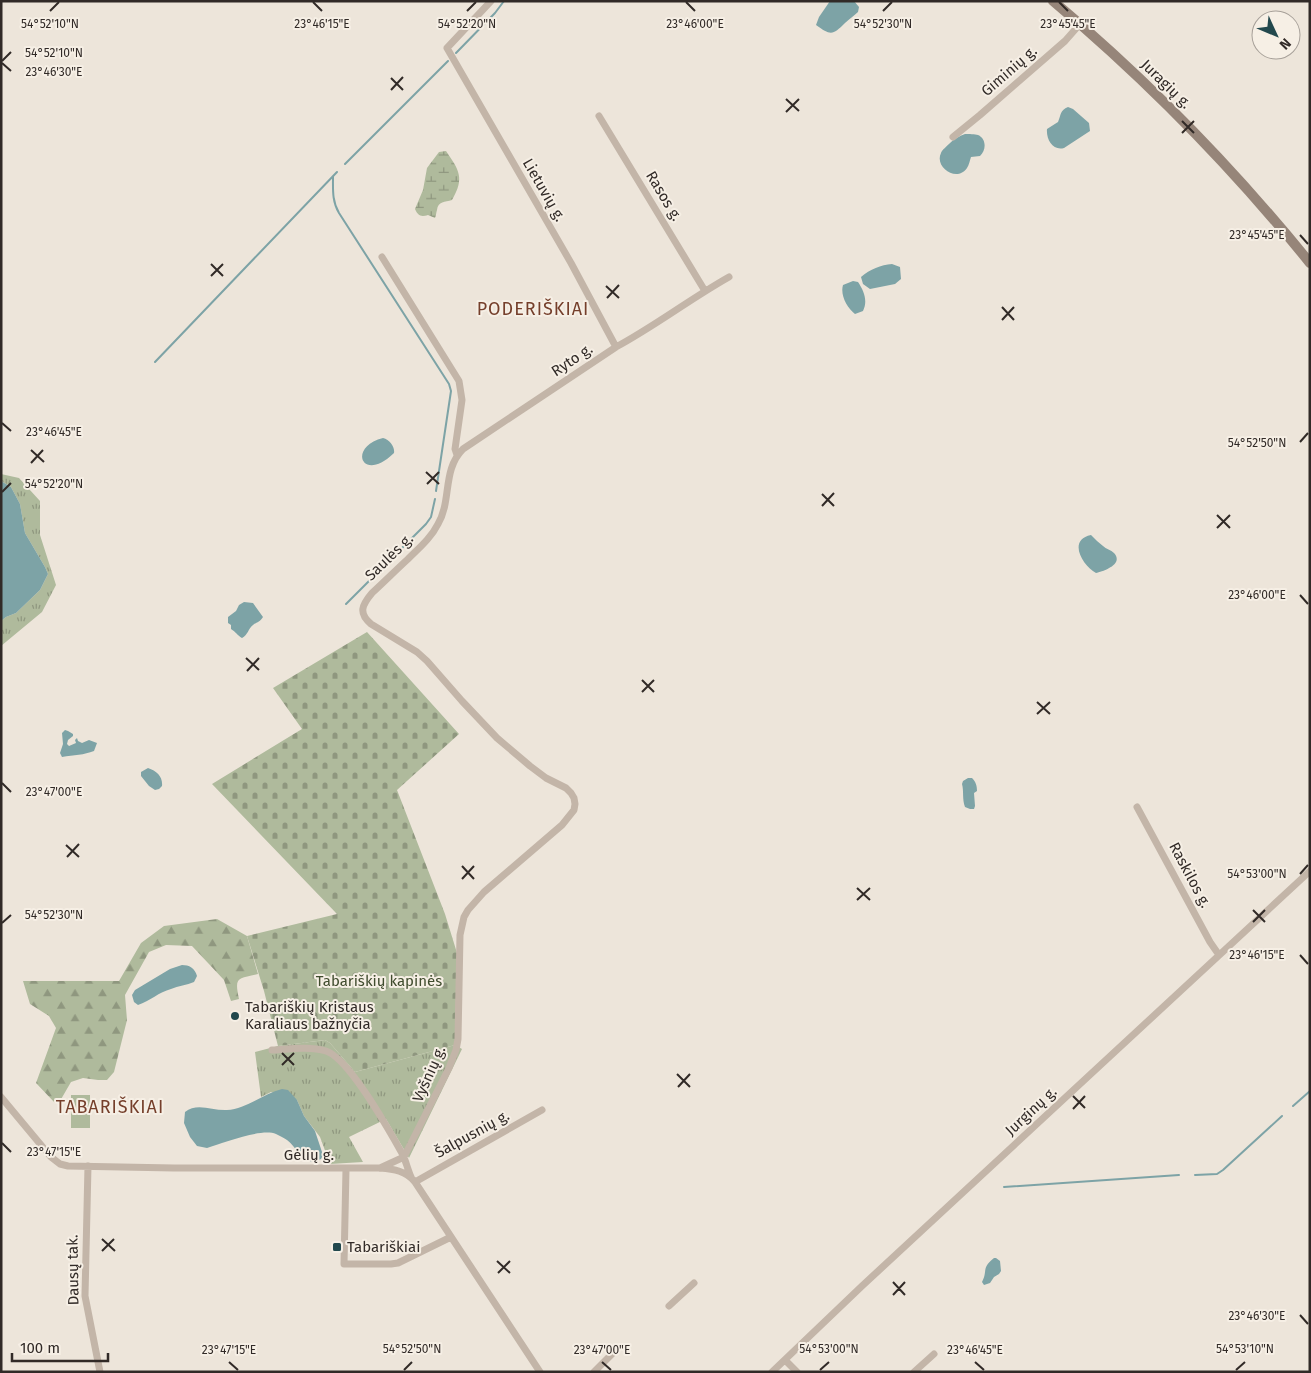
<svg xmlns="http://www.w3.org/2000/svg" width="1311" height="1373" font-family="'Fira Sans',sans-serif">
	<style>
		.grass { fill: url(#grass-tufts) }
		.forest { fill: url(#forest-firs) }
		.wetland { fill: url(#wetland-marsh) }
		.cemetery { fill: url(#cemetery-stones) }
		.pitch { fill: #afba9c }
		.water { fill: #7da3a6 }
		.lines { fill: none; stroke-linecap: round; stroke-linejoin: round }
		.stream { stroke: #7da3a6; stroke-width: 2 }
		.street { stroke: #c3b5a8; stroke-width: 7 }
		.secondary { stroke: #968579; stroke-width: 10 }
		.ticks { fill: none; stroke: #312a27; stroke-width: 2 }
		.poi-dot { fill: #22484d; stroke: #f6efe5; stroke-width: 2 }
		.labels { text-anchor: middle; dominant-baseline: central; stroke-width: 4; stroke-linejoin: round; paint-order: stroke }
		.street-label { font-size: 15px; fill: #312a27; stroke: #f6efe5 }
		.park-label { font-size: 15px; fill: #404c2e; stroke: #f6efe5 }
		.poi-label { font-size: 15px; fill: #312a27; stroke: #f6efe5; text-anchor: start }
		.quarter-label { font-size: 18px; letter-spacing: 1px; fill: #753f2b; stroke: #f6efe5 }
		.ticks-label { font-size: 12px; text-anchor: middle; fill: #312a27; stroke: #f6efe5; stroke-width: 4; stroke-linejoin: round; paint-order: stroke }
	</style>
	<defs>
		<pattern id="grass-tufts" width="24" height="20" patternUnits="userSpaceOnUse" patternTransform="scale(1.25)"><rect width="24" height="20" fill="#afba9c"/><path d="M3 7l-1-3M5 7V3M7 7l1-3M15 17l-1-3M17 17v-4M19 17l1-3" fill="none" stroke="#8f977f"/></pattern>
		<pattern id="forest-firs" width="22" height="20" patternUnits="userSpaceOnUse" patternTransform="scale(1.25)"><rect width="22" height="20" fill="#afba9c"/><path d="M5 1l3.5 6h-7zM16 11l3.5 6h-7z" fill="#8f977f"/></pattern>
		<pattern id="wetland-marsh" width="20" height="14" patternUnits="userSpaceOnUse" patternTransform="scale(1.25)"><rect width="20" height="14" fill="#afba9c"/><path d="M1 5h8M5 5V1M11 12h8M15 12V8" fill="none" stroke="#8f977f"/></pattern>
		<pattern id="cemetery-stones" width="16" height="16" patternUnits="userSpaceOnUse" patternTransform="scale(1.25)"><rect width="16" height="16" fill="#afba9c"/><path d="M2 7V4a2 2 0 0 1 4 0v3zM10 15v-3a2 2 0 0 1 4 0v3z" fill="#8f977f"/></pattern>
	</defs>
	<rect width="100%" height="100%" fill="#ede5da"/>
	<path class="grass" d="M1 474 19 478 40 501V535L56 585 42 612 1 646V621L6 617 16 613 40 590 48 574 45 567 25 533 20 504 11 487 1 481Z
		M325 1040 330 1043 355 1072 455 1045 462 1049 409 1158 386 1119 349 1137 363 1162 330 1164 320 1137 304 1116 297 1100 271 1092 261 1097 255 1052 278 1046Z"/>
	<path class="forest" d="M217 919 247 936 258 974C238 979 234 976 239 999L231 1001 224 980 192 946 166 945 149 952 125 995 127 1020 114 1072 107 1080H98L83 1078 71 1082 60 1101 55 1103 36 1083 56 1028 49 1016 30 1004 23 981H119L141 943 164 926Z"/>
	<path class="wetland" d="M446 151C459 170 465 178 452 200 445 202 438 201 437 210 436 213 436 216 435 218L428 215C421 217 418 216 415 209L423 190 427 168 439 152Z"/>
	<path class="cemetery" d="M367 632 459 734 397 790 445 914 457 953 455 1045 355 1072 330 1043 325 1040 278 1046 264 991 247 936 337 914 212 784 302 729 273 688Z"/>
	<path class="pitch" d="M71 1095H90V1128H71Z"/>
	<path class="water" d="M830 1H854L859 7 858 12C854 16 849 19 845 23 833 35 831 36 816 25L819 17Z
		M1068 107 1073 109 1089 123 1090 131 1064 148C1053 151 1046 140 1047 129L1058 122C1061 115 1060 110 1068 107Z
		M965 134C969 134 975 134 978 135 987 139 986 151 980 156L971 157C970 160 969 165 967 168 957 183 934 167 941 153 942 150 947 146 949 144 954 139 959 136 965 134Z
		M892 264 900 267 901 279 895 284 870 289 863 284 861 277C870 269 881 265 892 264Z
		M853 281 858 282C864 291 868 301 863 311L855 314C847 308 840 295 843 285Z
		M383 438C390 440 395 447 394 453 362 484 347 447 383 438Z
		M1 481 11 487 20 504 25 533 45 567 48 574 40 590 16 613 6 617 1 621Z
		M1091 535C1095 539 1099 543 1103 546 1106 549 1111 550 1114 553 1124 564 1104 571 1096 573 1083 566 1067 540 1091 535Z
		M244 602 253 603 263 617C260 622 257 622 253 625 248 629 248 635 242 638 237 635 236 632 231 629V625L228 623V617L236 611 239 605Z
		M65 730 68 731 73 734V736L68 740 67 744 69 746 76 743 75 740 77 738 78 741 82 743 89 740 97 743 94 751C84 755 74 755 62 757L60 753 63 744 62 733Z
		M148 768C157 771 163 777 162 786L159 789 155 790 149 786 141 776V772Z
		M968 778H972C976 782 977 786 977 791L974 793 975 806 974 809H970L965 807C962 799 964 791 962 784L963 781Z
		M182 965C189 965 195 968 197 976L194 982C187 985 178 986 171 989 159 992 150 1001 138 1005L134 1002 132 995 135 990 170 969Z
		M282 1089 288 1090 297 1100 304 1116 315 1131 323 1155 321 1159C303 1168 299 1149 287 1140 284 1138 280 1136 276 1134 261 1128 223 1143 207 1148L197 1146 190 1137 184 1123 185 1112C197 1102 213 1111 227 1110 246 1109 263 1094 282 1089Z
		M994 1258H996L1000 1261 1001 1271 999 1274 994 1277 990 1283 984 1285 982 1282C988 1271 981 1268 994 1258Z"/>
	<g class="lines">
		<path class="stream" d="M456 53 495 13 504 1
			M345 164 448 61
			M333 176C333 190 332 201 339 213L449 384 451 391 436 491
			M155 362 337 172
			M346 604 426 524 431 517 435 499
			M1293 1106 1310 1091
			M1195 1175 1217 1174 1223 1170 1282 1116
			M1004 1187 1179 1175"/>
		<path class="street" d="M491 1 447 48 571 263 616 347
			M599 116 705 291
			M953 137 980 115 1065 41 1080 24
			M382 257 459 381 462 400 455 449 457 455
			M1137 807 1210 942 1219 955
			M272 1050C288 1049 311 1046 326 1051 350 1059 390 1132 403 1155 406 1162 408 1170 411 1177
			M1 1097 51 1157 60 1164 68 1166 174 1168H380C394 1169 406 1171 415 1182L540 1372
			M88 1166 85 1296 100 1372
			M380 1168 404 1157 449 1068 456 1050 458 1039 460 935 464 917 468 910 484 892 562 825 574 810 575 804 574 798 571 793 566 788 546 778 530 766 497 738 462 701 427 661 417 652 371 624C358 613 362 605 372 593 384 582 396 570 408 559 419 548 431 538 438 524 452 500 442 470 463 449L616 347C655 326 690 299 729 277
			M346 1169 344 1264H391L398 1263 451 1237
			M415 1182 542 1110
			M669 1306 694 1283
			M785 1360 797 1372
			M594 1372 616 1350
			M772 1372 862 1286 1310 871
			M914 1372 934 1354"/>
		<path class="secondary" d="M1053 1C1147 80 1233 168 1310 263"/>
	</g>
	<path class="ticks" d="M313 2 322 11M686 2 695 11M1059 2 1068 11M50 11 59 2M467 11 476 2M883 11 892 2M2 61 11 52M2 63 11 71M391 78 403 90M391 90 403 77M786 99 799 111M786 112 799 99M1182 121 1194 133M1182 133 1194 121M1300 235 1308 244M211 264 223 276M211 276 223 264M606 286 619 298M607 298 619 285M1002 307 1014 320M1002 320 1014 307M2 423 11 431M1300 442 1308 433M31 450 44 462M31 463 43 450M426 472 439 484M427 484 439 472M2 492 11 483M822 494 834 506M822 506 834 493M1217 515 1230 528M1217 528 1230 515M1300 595 1308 604M246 658 259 670M247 671 259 658M642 680 654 692M642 692 654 680M1037 702 1050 714M1037 714 1050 702M2 783 11 792M66 845 79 857M67 857 79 844M462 866 474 879M1300 874 1308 865M462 879 474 866M857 888 870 900M857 900 870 888M1253 910 1265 922M1253 922 1265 910M2 923 11 915M1300 955 1308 964M282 1053 294 1065M282 1065 294 1053M677 1074 690 1087M678 1087 690 1074M1073 1096 1085 1108M1073 1109 1085 1096M2 1143 11 1152M102 1239 115 1251M102 1251 114 1239M497 1261 510 1273M498 1273 510 1261M893 1282 905 1295M893 1295 905 1282M1300 1315 1308 1324M229 1362 238 1370M602 1362 611 1370M975 1362 984 1370M404 1370 412 1362M820 1370 829 1362M1236 1370 1245 1362"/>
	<g class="poi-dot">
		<circle cx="235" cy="1016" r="5"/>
		<rect x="332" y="1242" width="10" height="10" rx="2.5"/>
	</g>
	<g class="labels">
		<g class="street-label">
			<text transform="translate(1009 71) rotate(-41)">Giminių g.</text>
			<text transform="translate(1166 84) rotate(44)">Juragių g.</text>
			<text transform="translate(544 190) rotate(60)">Lietuvių g.</text>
			<text transform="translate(664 196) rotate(59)">Rasos g.</text>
			<text transform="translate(572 360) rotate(-34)">Ryto g.</text>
			<text transform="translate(389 557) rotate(-44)">Saulės g.</text>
			<text transform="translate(1190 875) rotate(62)">Raskilos g.</text>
			<text transform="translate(429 1074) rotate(-66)">Vyšnių g.</text>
			<text transform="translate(1031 1111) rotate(-43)">Jurginų g.</text>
			<text transform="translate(472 1134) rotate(-29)">Šalpusnių g.</text>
			<text x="309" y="1155">Gėlių g.</text>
			<text transform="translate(73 1270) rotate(-91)">Dausų tak.</text>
		</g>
		<g class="park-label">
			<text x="379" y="981">Tabariškių kapinės</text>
		</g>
		<g class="poi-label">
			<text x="245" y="1007">Tabariškių Kristaus<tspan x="245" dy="17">Karaliaus bažnyčia</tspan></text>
			<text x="347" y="1247">Tabariškiai</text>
		</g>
		<g class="quarter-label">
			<text x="533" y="309">PODERIŠKIAI</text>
			<text x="110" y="1107">TABARIŠKIAI</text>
		</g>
	</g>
	<g class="ticks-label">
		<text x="322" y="28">23°46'15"E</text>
		<text x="695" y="28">23°46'00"E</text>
		<text x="1068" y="28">23°45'45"E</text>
		<text x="50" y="28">54°52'10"N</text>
		<text x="467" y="28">54°52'20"N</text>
		<text x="883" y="28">54°52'30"N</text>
		<text x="54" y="57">54°52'10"N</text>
		<text x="54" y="76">23°46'30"E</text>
		<text x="1257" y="239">23°45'45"E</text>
		<text x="54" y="436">23°46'45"E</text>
		<text x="1257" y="447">54°52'50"N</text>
		<text x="54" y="488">54°52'20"N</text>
		<text x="1257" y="599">23°46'00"E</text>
		<text x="54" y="796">23°47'00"E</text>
		<text x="1257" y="878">54°53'00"N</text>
		<text x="54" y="919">54°52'30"N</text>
		<text x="1257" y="959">23°46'15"E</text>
		<text x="54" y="1156">23°47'15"E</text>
		<text x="1257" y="1320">23°46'30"E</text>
		<text x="412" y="1353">54°52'50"N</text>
		<text x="829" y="1353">54°53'00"N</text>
		<text x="1245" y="1353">54°53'10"N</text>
		<text x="229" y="1354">23°47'15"E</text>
		<text x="602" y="1354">23°47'00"E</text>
		<text x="975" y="1354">23°46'45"E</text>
	</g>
	<rect width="1311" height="1373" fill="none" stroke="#312a27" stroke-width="5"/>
	<g transform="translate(1276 35) rotate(134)"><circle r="24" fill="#f6efe5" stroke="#a7a099"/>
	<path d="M0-4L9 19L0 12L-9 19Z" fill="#22484d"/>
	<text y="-8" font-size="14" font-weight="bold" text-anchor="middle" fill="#312a27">N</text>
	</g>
	<path d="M12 1353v8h96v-8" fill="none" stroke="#312a27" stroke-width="2.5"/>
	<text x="20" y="1353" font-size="15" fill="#312a27" stroke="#f6efe5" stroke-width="4" paint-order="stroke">100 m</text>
</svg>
